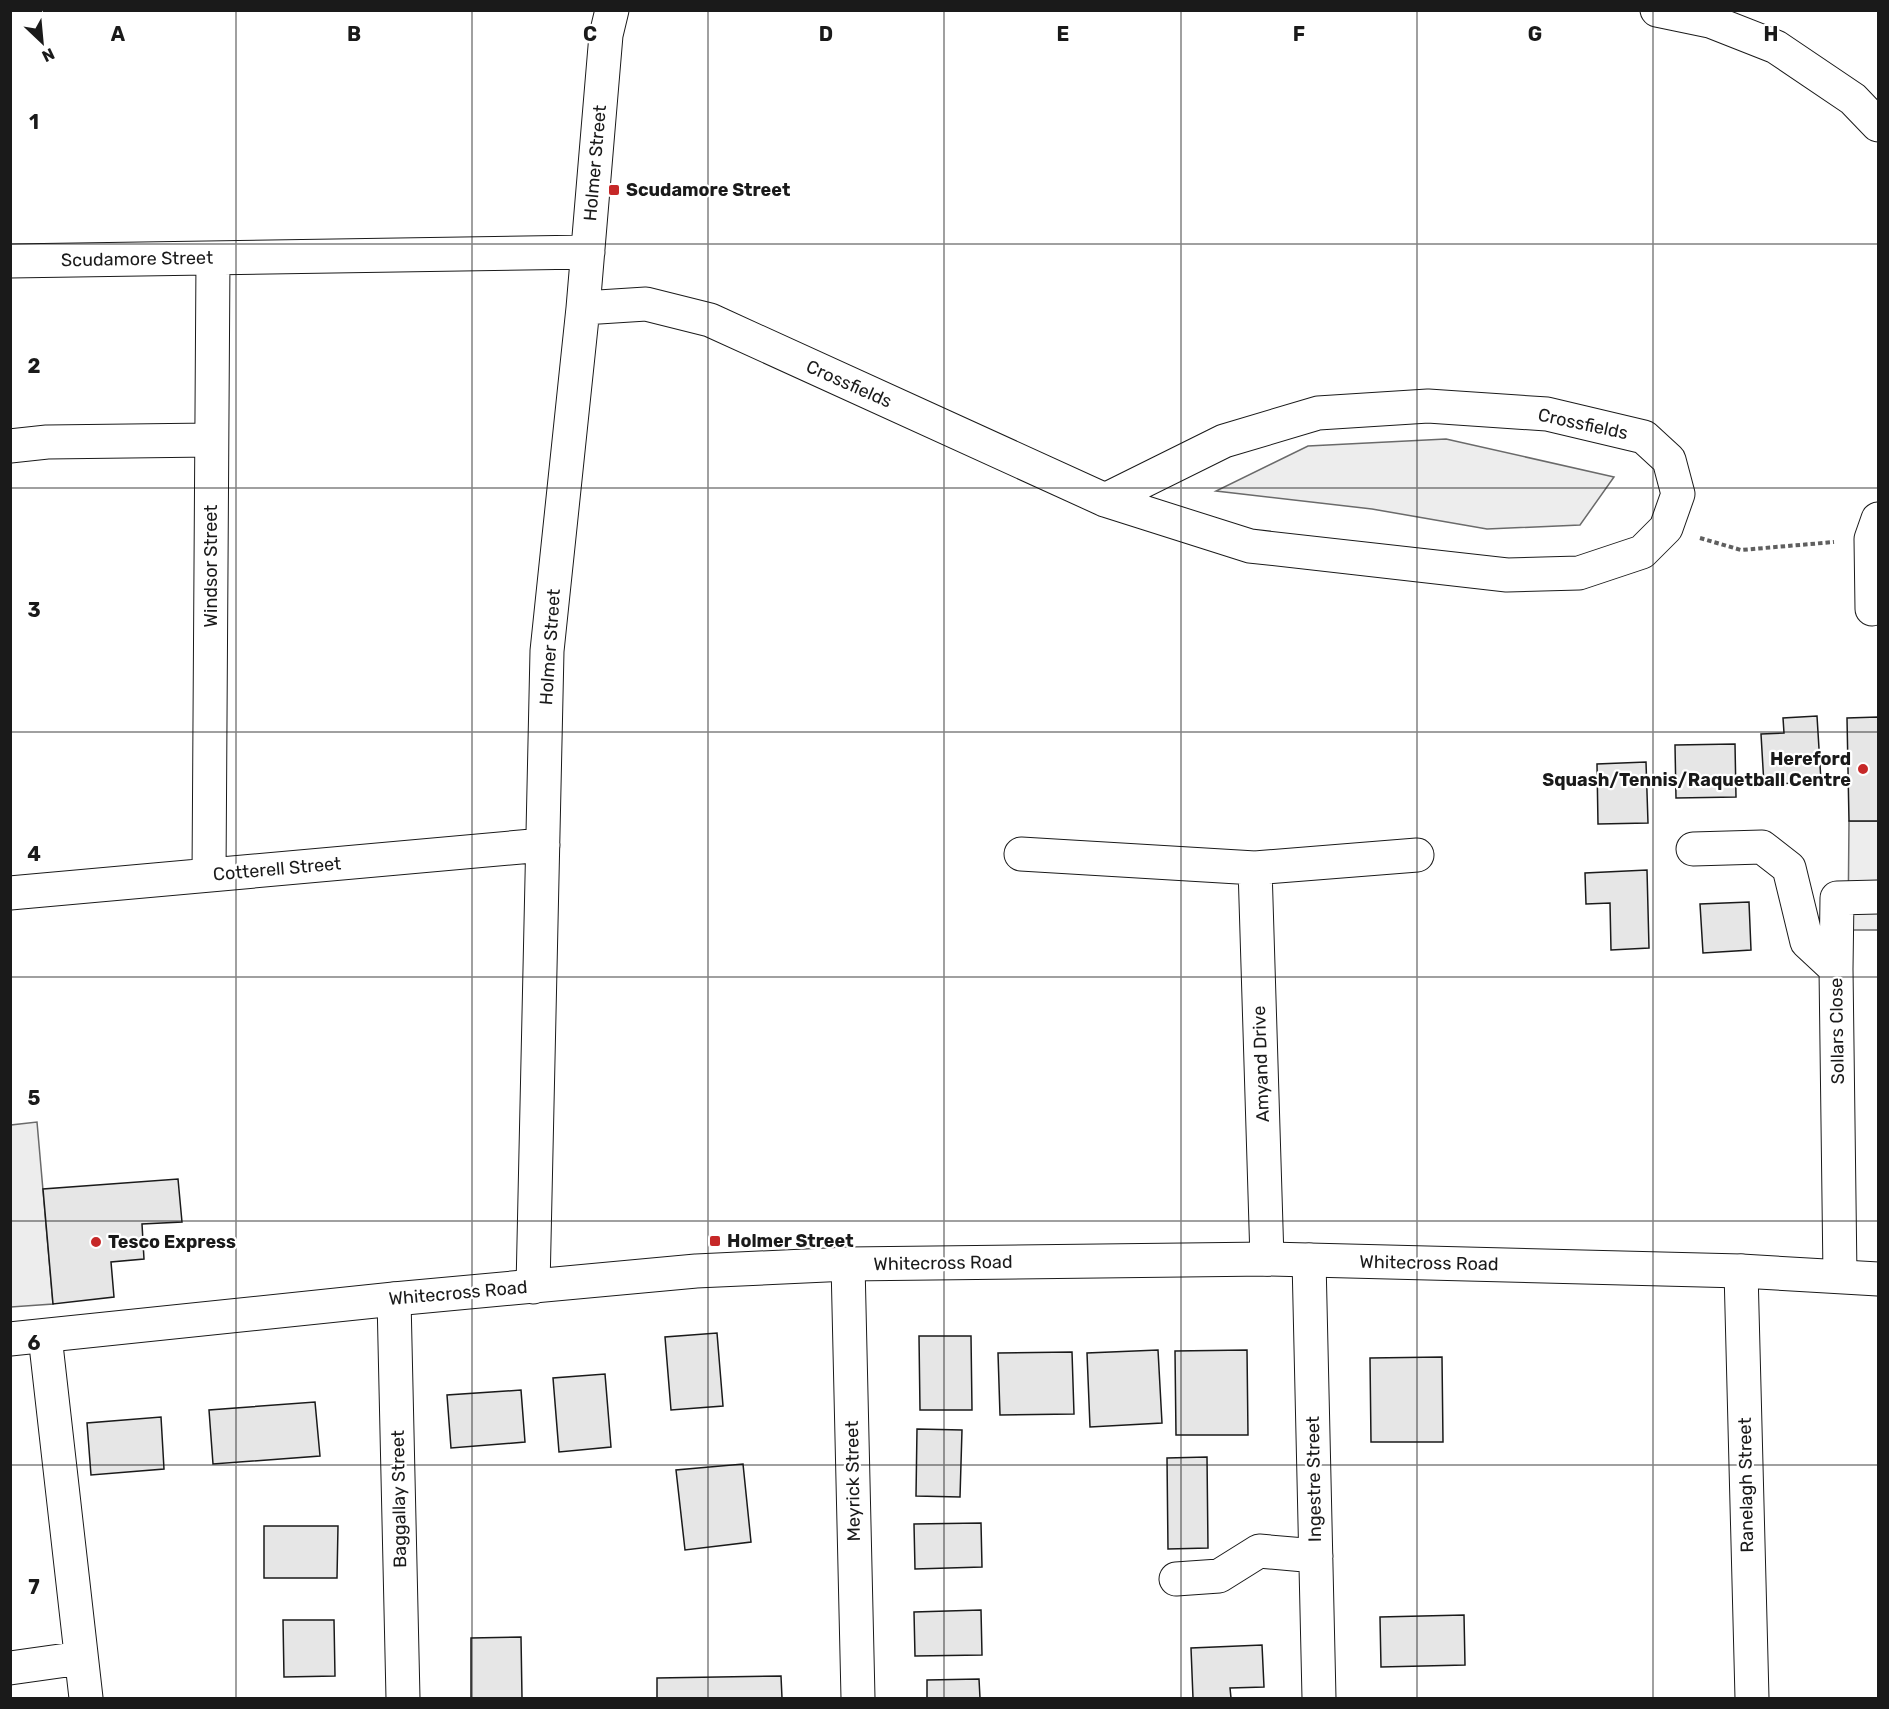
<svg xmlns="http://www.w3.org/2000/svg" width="1889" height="1709" font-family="Rubik,sans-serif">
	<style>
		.built { fill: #ededed; stroke: #6a6a6a; stroke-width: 1.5 }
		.building { fill: #e6e6e6; stroke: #1a1a1a; stroke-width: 1.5 }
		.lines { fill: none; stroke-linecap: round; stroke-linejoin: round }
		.minor-casing { stroke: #1a1a1a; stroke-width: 35 }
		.highway-casing { stroke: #1a1a1a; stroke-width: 35 }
		.path { stroke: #5f5f5f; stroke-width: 4; stroke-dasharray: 4.5 3; stroke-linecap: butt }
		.minor { stroke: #fff; stroke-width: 33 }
		.highway { stroke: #fff; stroke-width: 33 }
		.grid { fill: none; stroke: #1a1a1a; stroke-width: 1.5; stroke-opacity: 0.55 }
		.poi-dot { fill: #c62828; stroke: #fff; stroke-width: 2 }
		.labels { text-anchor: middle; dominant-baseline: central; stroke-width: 4.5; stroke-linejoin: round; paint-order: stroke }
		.street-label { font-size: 18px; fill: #1a1a1a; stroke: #fff }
		.poi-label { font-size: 18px; font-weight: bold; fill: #1a1a1a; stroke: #fff; text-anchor: start }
		.grid-label { font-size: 20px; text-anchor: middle; font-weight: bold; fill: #1a1a1a; stroke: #fff; stroke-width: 4.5; stroke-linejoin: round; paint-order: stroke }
	</style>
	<rect width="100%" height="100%" fill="#fff"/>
	<path class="built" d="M1446 439 1614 477 1580 525 1487 529 1372 509 1216 491 1308 446Z
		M1849 821H1878V930H1848Z
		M37 1122 53 1304 11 1307V1125Z"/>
	<path class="building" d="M1817 716 1821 781 1764 785 1761 734 1784 733 1783 718Z
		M1878 717V821H1849L1847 718Z
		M1735 744 1736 797 1676 798 1675 745Z
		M1646 762 1648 823 1598 824 1597 764Z
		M1647 870 1649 948 1611 950 1610 903 1586 904 1585 873Z
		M1749 902 1751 950 1703 953 1700 904Z
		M178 1179 182 1222 142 1224 144 1259 111 1262 114 1297 53 1304 43 1189Z
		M717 1333 723 1406 671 1410 665 1337Z
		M919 1336H971L972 1410H920Z
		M1158 1350 1162 1423 1090 1427 1087 1353Z
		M1247 1350 1248 1435H1176L1175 1351Z
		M1072 1352 1074 1414 1000 1415 998 1353Z
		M1442 1357 1443 1442H1371L1370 1358Z
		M605 1374 611 1447 559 1452 553 1378Z
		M521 1390 525 1442 451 1448 447 1395Z
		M315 1402 320 1456 213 1464 209 1410Z
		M161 1417 164 1469 91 1475 87 1423Z
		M917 1429 962 1430 960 1497 916 1496Z
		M1207 1457 1208 1548 1168 1549 1167 1458Z
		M743 1464 751 1542 685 1550 676 1470Z
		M981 1523 982 1567 915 1569 914 1524Z
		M264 1526H338L337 1578H264Z
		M981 1610 982 1655 915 1656 914 1612Z
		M1464 1615 1465 1665 1381 1667 1380 1617Z
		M283 1620H334L335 1676 284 1677Z
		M521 1637 522 1698H471V1638Z
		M1262 1645 1264 1687 1230 1688 1231 1698H1193L1191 1648Z
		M781 1676 782 1698H657V1678Z
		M979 1679 980 1698H927V1680Z"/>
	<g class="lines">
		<defs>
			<path id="minor" d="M1657 10 1710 21 1776 47 1853 99 1878 125
				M10 261 588 252
				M583 308 646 304 710 320 1105 500 1250 546 1507 575 1579 573 1642 552 1666 528 1678 494 1669 460 1644 437 1547 414 1428 406 1318 413 1224 441 1105 500
				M10 446 47 442 211 440
				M1872 609 1871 539 1878 519
				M1693 849 1762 847 1789 868 1807 942 1836 969
				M1021 854 1255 868
				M209 875 213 258
				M10 893 543 845
				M1267 1259 1255 868 1417 855
				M1309 1260 1319 1698
				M848 1264 858 1698
				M1741 1271 1752 1698
				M1840 1276 1836 969 1837 898 1878 897
				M533 1287 547 651 583 308 606 35 612 10
				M394 1299 403 1698
				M45 1336 86 1698
				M1176 1579 1219 1576 1259 1551 1316 1556
				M10 1668 81 1658"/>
			<path id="highway" d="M10 1339 394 1299 696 1271 848 1264 1267 1259 1741 1271 1878 1279"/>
		</defs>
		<use href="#minor" class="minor-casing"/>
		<use href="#highway" class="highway-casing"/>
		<path class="path" d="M1700 538 1741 550 1834 542"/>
		<use href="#minor" class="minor"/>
		<use href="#highway" class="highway"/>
	</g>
	<path class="grid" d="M236 10V1698M472 10V1698M708 10V1698M944 10V1698M1181 10V1698M1417 10V1698M1653 10V1698M10 244H1878M10 488H1878M10 732H1878M10 977H1878M10 1221H1878M10 1465H1878"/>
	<g class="poi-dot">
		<rect x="608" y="184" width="12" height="12" rx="3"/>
		<circle cx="1863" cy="769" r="6"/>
		<rect x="709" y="1235" width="12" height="12" rx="3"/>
		<circle cx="96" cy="1242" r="6"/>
	</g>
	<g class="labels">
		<g class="street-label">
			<text transform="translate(595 163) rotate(-85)">Holmer Street</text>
			<text transform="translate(137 259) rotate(-1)">Scudamore Street</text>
			<text transform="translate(849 384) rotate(24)">Crossfields</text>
			<text transform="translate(1583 424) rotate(12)">Crossfields</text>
			<text transform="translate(211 566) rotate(-90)">Windsor Street</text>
			<text transform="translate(550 647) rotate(-86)">Holmer Street</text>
			<text transform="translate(277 869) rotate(-5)">Cotterell Street</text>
			<text transform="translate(1837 1031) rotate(-91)">Sollars Close</text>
			<text transform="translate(1261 1064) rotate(-92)">Amyand Drive</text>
			<text transform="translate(943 1263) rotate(-1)">Whitecross Road</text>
			<text transform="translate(1429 1263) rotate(1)">Whitecross Road</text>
			<text transform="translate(458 1293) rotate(-5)">Whitecross Road</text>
			<text transform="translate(1314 1479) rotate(-91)">Ingestre Street</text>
			<text transform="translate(853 1481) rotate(-91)">Meyrick Street</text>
			<text transform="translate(1746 1485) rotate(-91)">Ranelagh Street</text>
			<text transform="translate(399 1499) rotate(-91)">Baggallay Street</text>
		</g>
		<g class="poi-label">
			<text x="626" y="190">Scudamore Street</text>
			<text x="1851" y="759" text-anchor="end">Hereford<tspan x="1851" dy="21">Squash/Tennis/Raquetball Centre</tspan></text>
			<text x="727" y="1241">Holmer Street</text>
			<text x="108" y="1242">Tesco Express</text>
		</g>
	</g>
	<g class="grid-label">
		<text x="118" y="41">A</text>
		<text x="354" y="41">B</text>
		<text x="590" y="41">C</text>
		<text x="826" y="41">D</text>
		<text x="1063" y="41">E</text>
		<text x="1299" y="41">F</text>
		<text x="1535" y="41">G</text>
		<text x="1771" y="41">H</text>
		<text x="34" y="129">1</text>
		<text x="34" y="373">2</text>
		<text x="34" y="617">3</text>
		<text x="34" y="861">4</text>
		<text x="34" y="1105">5</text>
		<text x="34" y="1350">6</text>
		<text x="34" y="1594">7</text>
	</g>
	<rect width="1889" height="1709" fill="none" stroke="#1a1a1a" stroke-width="24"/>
	<g transform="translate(42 42) rotate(154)" stroke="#ffffff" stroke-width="4.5" paint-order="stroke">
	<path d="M0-4.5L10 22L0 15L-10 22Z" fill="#1a1a1a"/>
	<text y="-9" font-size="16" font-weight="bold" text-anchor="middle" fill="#1a1a1a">N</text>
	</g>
</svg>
